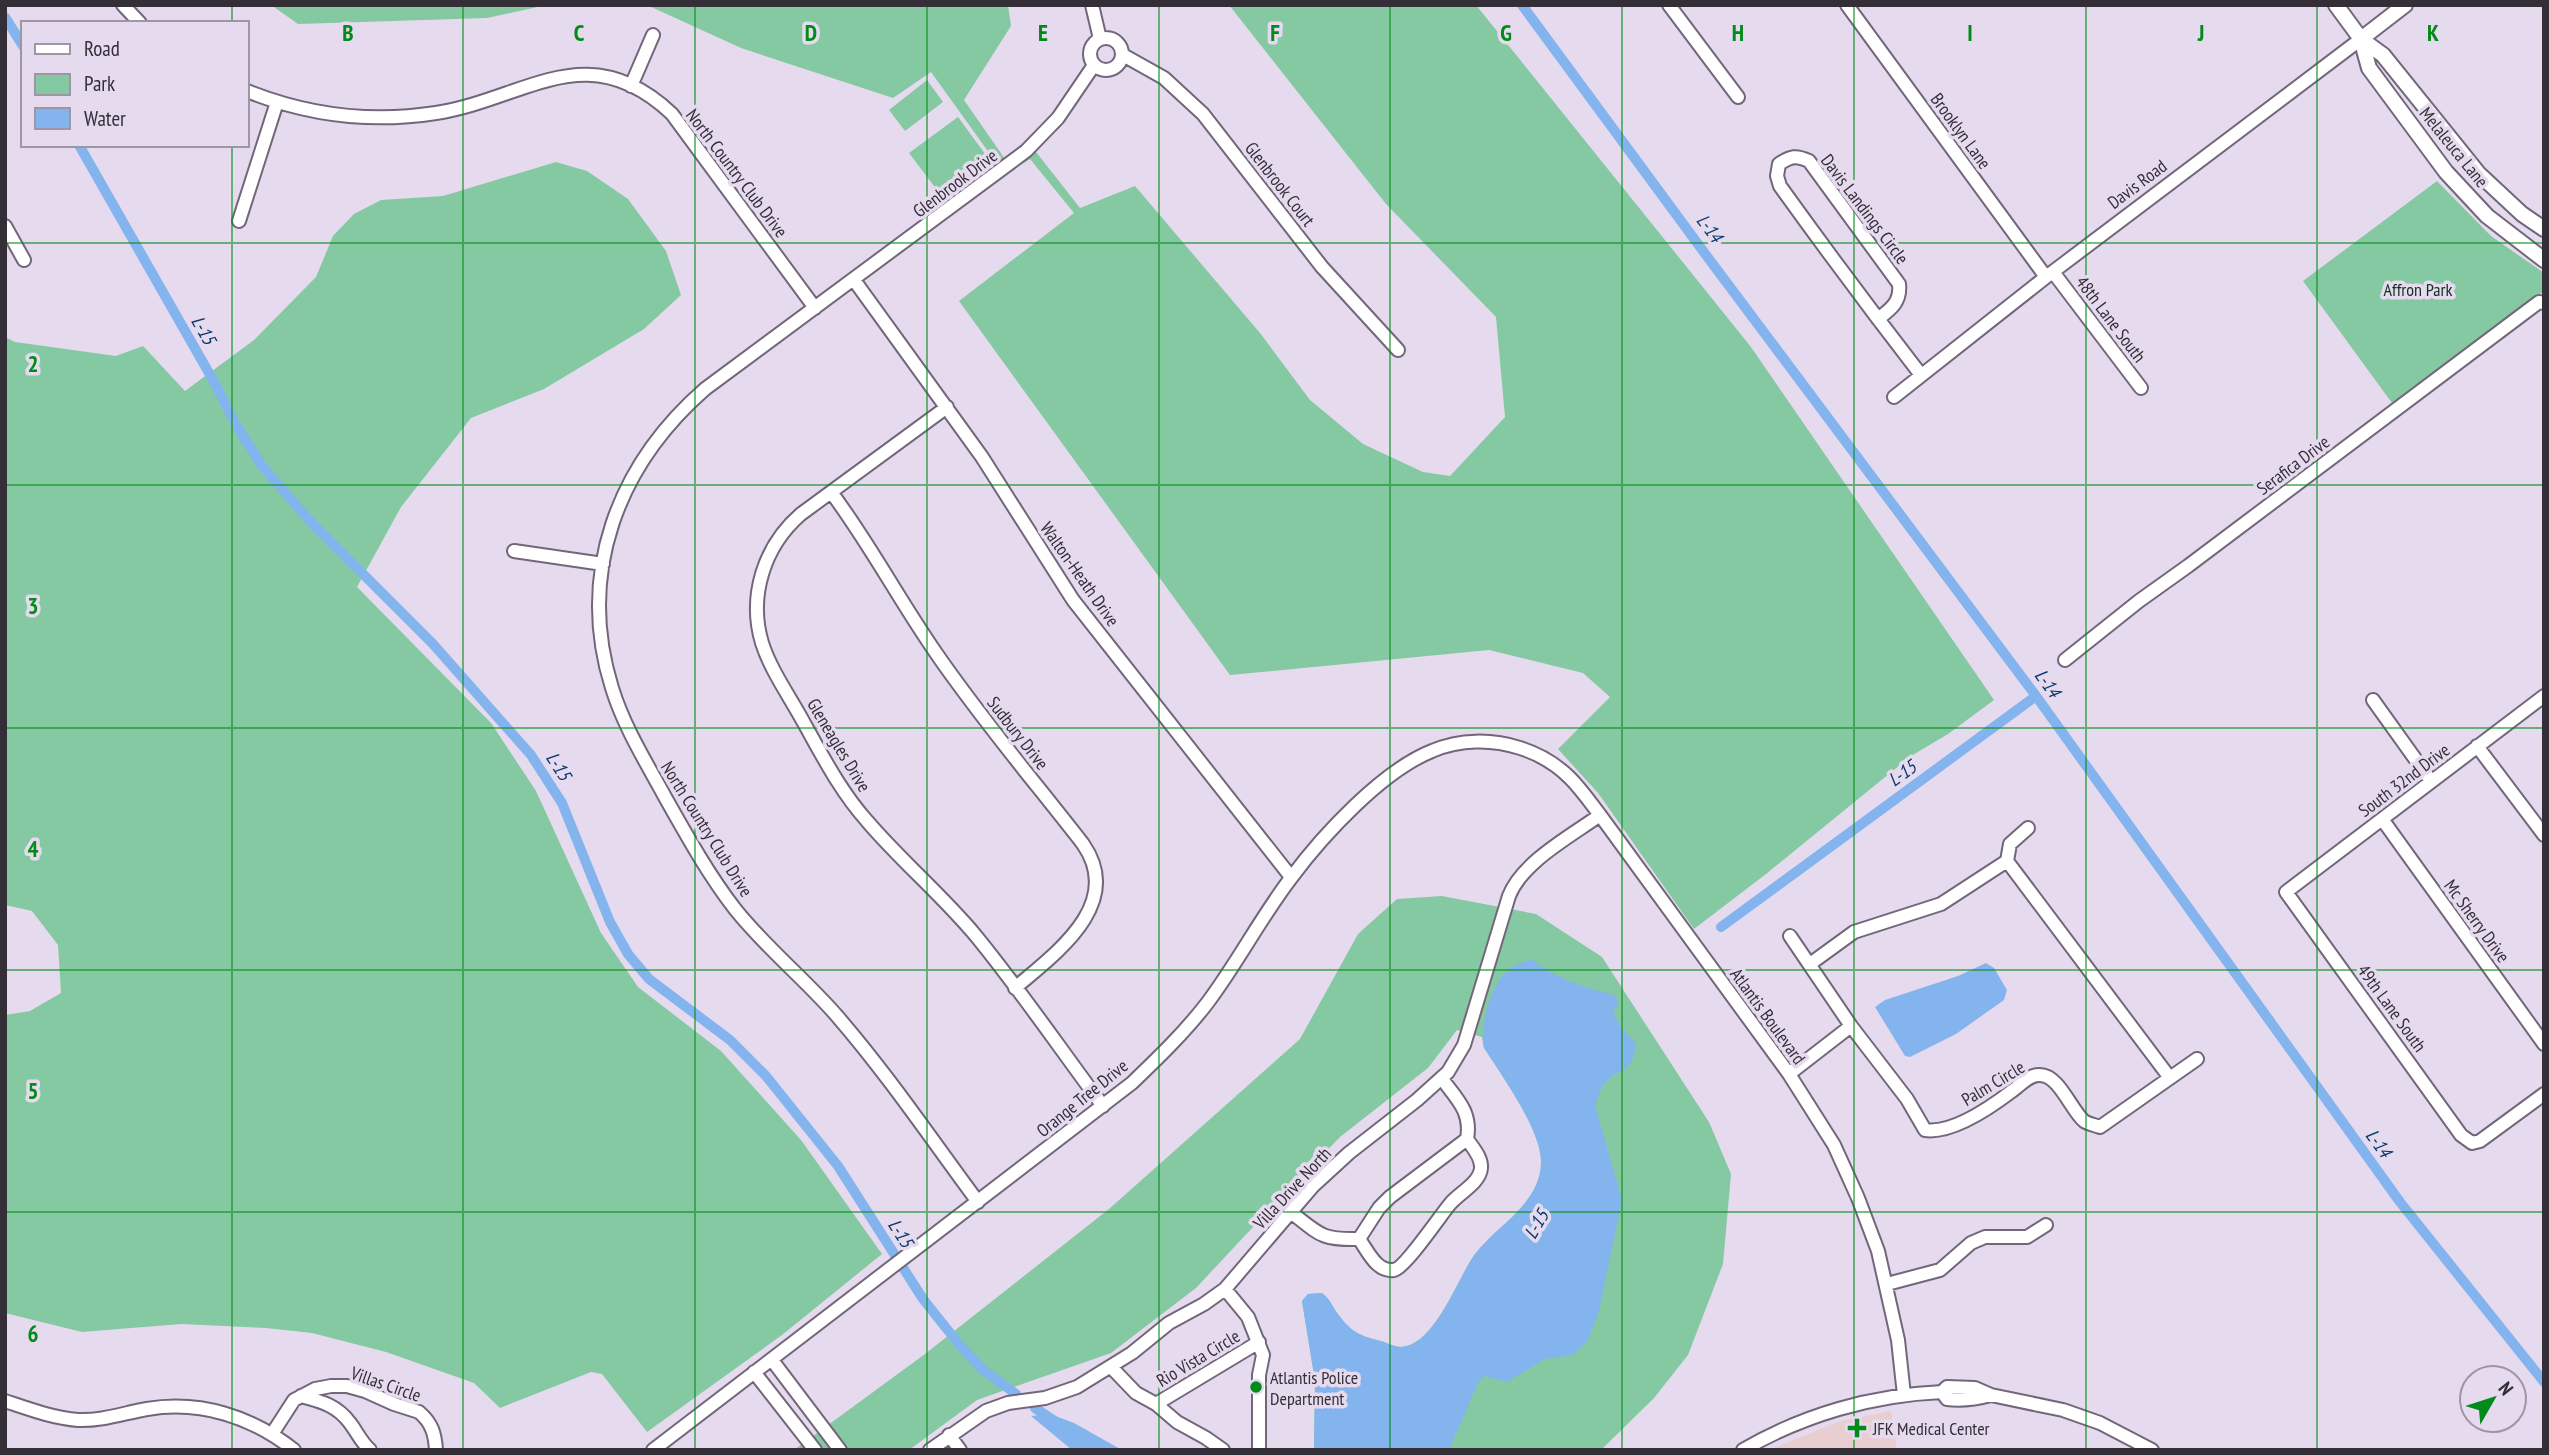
<svg xmlns="http://www.w3.org/2000/svg" width="2549" height="1455" font-family="'PT Sans Narrow',sans-serif">
	<style>
		.medical { fill: #e8ced1 }
		.green { fill: #85c9a3 }
		.water { fill: #84b4ee }
		.lines { fill: none; stroke-linecap: round; stroke-linejoin: round }
		.canal { stroke: #84b4ee; stroke-width: 10 }
		.minor-casing { stroke: #726779; stroke-width: 16 }
		.tertiary-casing { stroke: #726779; stroke-width: 18 }
		.minor { stroke: #fff; stroke-width: 12 }
		.tertiary { stroke: #fff; stroke-width: 14 }
		.grid { fill: none; stroke: #028b18; stroke-width: 2; stroke-opacity: 0.55 }
		.poi-dot { fill: #028b18; stroke: #e6daee; stroke-width: 2.5 }
		.labels { text-anchor: middle; dominant-baseline: central; stroke-width: 7; stroke-linejoin: round; paint-order: stroke }
		.street-label { font-size: 18px; fill: #342f37; stroke: #e6daee }
		.park-label { font-size: 18px; fill: #0e3120; stroke: #e6daee }
		.poi-label { font-size: 18px; fill: #342f37; stroke: #e6daee; text-anchor: start }
		.water-label { font-size: 19px; font-style: italic; fill: #06386c; stroke: #e6daee }
		.grid-label { font-size: 23px; text-anchor: middle; font-weight: bold; fill: #028b18; stroke: #e6daee; stroke-width: 7; stroke-linejoin: round; paint-order: stroke }
	</style>
	<rect width="100%" height="100%" fill="#e6daee"/>
	<path class="medical" d="M1891 1411 1897 1450H1769L1840 1421Z"/>
	<path class="green" d="M271 5H547L487 18 298 24Z
		M647 5H1008L1011 26 964 100 1005 159 1029 143 1080 208 1135 186 1260 333 1310 400 1363 444 1423 472 1450 476 1505 417 1496 317 1386 204 1229 5H1476L1751 347 1994 700 1948 734 1911 756 1766 874 1694 929 1598 793 1558 749 1610 697 1583 673 1489 650 1230 675 959 301 1074 213 1030 159 1005 175 931 72 893 98 741 48Z
		M927 80 943 102 905 131 889 110Z
		M958 117 991 162 943 198 909 153Z
		M556 162 587 171 628 199 666 251 681 295 644 329 544 389 471 418 401 507 357 587 491 723 536 791 601 933 638 987 721 1051 801 1140 882 1254 782 1335 647 1432 602 1374 591 1372 500 1408 474 1383 386 1352 312 1333 266 1328 181 1324 82 1332 5 1313V1015L30 1011 61 993 58 945 32 911 5 905V337L15 342 116 356 143 346 185 391 254 340 316 277 333 236 354 214 381 200 443 196Z
		M2437 181 2491 236 2544 273V291L2392 403 2303 281Z
		M1442 896 1536 914 1602 957 1709 1122 1731 1174 1723 1264 1688 1355 1654 1398 1601 1450H1314L1315 1381 1302 1301 1308 1294 1322 1293C1332 1301 1333 1309 1341 1318 1352 1333 1364 1337 1381 1341 1387 1343 1395 1347 1401 1347 1435 1345 1458 1277 1475 1254 1497 1225 1542 1203 1541 1161 1541 1130 1501 1074 1484 1048L1482 1037 1457 1030 1428 1068 1340 1137 1268 1211 1196 1288 1111 1353 977 1400 909 1450H794L925 1354 1109 1209 1300 1039 1358 934 1397 899Z"/>
	<path class="water" d="M1531 959C1557 979 1583 987 1614 995L1619 1003 1613 1011 1620 1026 1636 1044C1632 1076 1619 1066 1605 1083 1600 1089 1598 1099 1595 1105L1622 1200 1599 1311 1588 1340 1573 1355 1545 1359 1507 1382 1485 1376 1479 1381 1449 1450H1314L1315 1381 1302 1301 1308 1294 1322 1293C1332 1301 1333 1309 1341 1318 1352 1333 1364 1337 1381 1341 1387 1343 1395 1347 1401 1347 1435 1346 1458 1277 1475 1254 1497 1225 1542 1203 1541 1161 1541 1130 1501 1074 1484 1048 1479 1027 1492 979 1511 968 1517 964 1525 962 1531 959Z
		M1986 963 1994 968 2007 990 2004 1000 1956 1034 1910 1057 1905 1056 1875 1007 1885 1000 1958 976Z
		M1050 1414 1074 1423 1122 1450H1072L1031 1416Z"/>
	<g class="lines">
		<path class="canal" d="M1522 5 1706 255 2036 696 2400 1202 2544 1382
			M5 17 23 46
			M79 145 213 380 235 423 262 466 309 520 433 644 531 755 562 803 610 922 628 954 649 979 730 1040 766 1076 838 1166 923 1299 962 1348 982 1369 1016 1394
			M1721 927 2036 696
			M1035 1408 1056 1422"/>
		<defs>
			<path id="minor" d="M123 5 140 23
				M1092 5 1100 39
				M1669 5 1738 97
				M1847 5 2046 277
				M1090 54a16 16 0 1 1 32 0a16 16 0 1 1-32 0Z
				M1123 55 1164 78 1203 114 1322 267 1398 350
				M631 86 653 35
				M247 91C307 115 372 123 436 113 526 99 587 34 672 114L815 308
				M239 221 277 102
				M5 226 24 260
				M2053 272 2141 388
				M854 280 982 457 1073 600 1291 877
				M1878 319C1891 309 1901 302 1899 284L1809 161C1796 155 1791 156 1779 164L1777 176 1780 186C1826 250 1873 313 1921 375
				M1894 397 2046 277 2361 39
				M947 407 801 514C764 546 748 596 762 643 771 671 790 697 804 723 823 757 841 792 867 821 901 861 942 895 976 936 1021 991 1061 1050 1103 1106
				M831 492C870 544 899 600 936 653 982 720 1034 781 1083 844 1125 904 1056 953 1015 988
				M514 551 603 564
				M2065 660 2139 601 2188 566 2519 317 2539 302 2544 303
				M2544 696 2286 892 2461 1135 2472 1143 2480 1141 2544 1094
				M2373 700 2431 781
				M2477 746 2544 835
				M2382 819 2544 1044
				M2028 828 2010 844 2007 861 2170 1078
				M1790 936 1851 1026 1907 1099 1925 1130C1953 1134 1991 1107 2012 1091 2021 1085 2029 1074 2040 1075 2059 1075 2071 1110 2084 1121 2088 1124 2095 1125 2100 1127L2197 1059
				M1810 964 1854 932 1941 904 2007 861
				M1789 1074 1851 1026
				M978 1202C932 1140 888 1075 837 1016 805 979 766 948 735 909 708 874 687 836 665 797 646 762 624 727 612 688 576 573 618 465 705 389L1026 151 1058 118 1094 65
				M1292 1213C1320 1235 1322 1240 1359 1239 1368 1251 1376 1272 1394 1270 1405 1268 1440 1216 1450 1204 1459 1193 1480 1183 1481 1168 1482 1157 1472 1147 1467 1139 1472 1112 1457 1099 1442 1079
				M1359 1239 1379 1208 1390 1197 1467 1139
				M1887 1284 1940 1270 1971 1243 1985 1237H2027L2046 1225
				M1225 1289 1248 1317 1263 1355 1259 1375V1450
				M772 1360 840 1450
				M1111 1367 1136 1393 1156 1404 1177 1422 1206 1438 1223 1450
				M754 1372 815 1450
				M1942 1392 1947 1399C1963 1401 1976 1399 1991 1395
				M301 1396C320 1401 337 1405 350 1423 357 1432 361 1442 370 1450
				M5 1401C29 1409 53 1418 78 1420 102 1421 124 1413 147 1409 201 1400 252 1417 294 1450
				M1156 1404 1259 1342
				M272 1434 294 1400 315 1389 331 1386H347L365 1391 394 1404 419 1412C432 1423 435 1434 436 1450
				M949 1435 960 1450
				M653 1450 1132 1083C1159 1057 1186 1031 1208 1002 1238 962 1261 917 1291 878 1323 835 1382 771 1432 751 1460 739 1492 739 1520 748 1539 754 1556 764 1570 778 1581 789 1590 802 1600 815L1789 1074 1834 1145 1858 1198 1878 1251 1898 1340 1904 1395
				M930 1450 986 1411 1008 1403 1045 1398 1077 1387 1132 1353 1169 1323 1204 1304 1225 1289 1313 1186 1349 1153 1417 1100 1448 1072 1464 1045 1509 896C1522 862 1571 836 1600 815
				M1743 1450C1803 1415 1872 1395 1942 1392L1947 1387 1975 1388 1991 1395 2063 1410 2100 1423 2152 1450"/>
			<path id="tertiary" d="M2336 5 2361 39 2383 55 2478 173 2522 214 2544 229
				M2361 39 2369 68 2446 172 2487 216 2544 260
				M2361 39 2405 5"/>
		</defs>
		<use href="#minor" class="minor-casing"/>
		<use href="#tertiary" class="tertiary-casing"/>
		<use href="#minor" class="minor"/>
		<use href="#tertiary" class="tertiary"/>
	</g>
	<path class="grid" d="M232 5V23M463 5V1450M695 5V1450M927 5V1450M1159 5V1450M1390 5V1450M1622 5V1450M1854 5V1450M2086 5V1450M2317 5V1450M232 145V1450M5 243H2544M5 485H2544M5 728H2544M5 970H2544M5 1212H2544"/>
	<g class="poi-dot">
		<circle cx="1256" cy="1387" r="7"/>
		<path d="M1853.5 1417.5h7v7h7v7h-7v7h-7v-7h-7v-7h7z"/>
	</g>
	<g class="labels">
		<g class="street-label">
			<text transform="translate(1961 131) rotate(54)">Brooklyn Lane</text>
			<text transform="translate(2454 147) rotate(51)">Melaleuca Lane</text>
			<text transform="translate(737 173) rotate(53)">North Country Club Drive</text>
			<text transform="translate(955 183) rotate(-37)">Glenbrook Drive</text>
			<text transform="translate(1280 184) rotate(52)">Glenbrook Court</text>
			<text transform="translate(2137 184) rotate(-37)">Davis Road</text>
			<text transform="translate(1865 209) rotate(53)">Davis Landings Circle</text>
			<text transform="translate(2111 319) rotate(53)">48th Lane South</text>
			<text transform="translate(2293 465) rotate(-37)">Serafica Drive</text>
			<text transform="translate(1080 574) rotate(55)">Walton-Heath Drive</text>
			<text transform="translate(1018 733) rotate(52)">Sudbury Drive</text>
			<text transform="translate(839 745) rotate(59)">Gleneagles Drive</text>
			<text transform="translate(2404 780) rotate(-37)">South 32nd Drive</text>
			<text transform="translate(707 829) rotate(58)">North Country Club Drive</text>
			<text transform="translate(2477 921) rotate(54)">Mc Sherry Drive</text>
			<text transform="translate(2392 1008) rotate(54)">49th Lane South</text>
			<text transform="translate(1768 1016) rotate(54)">Atlantis Boulevard</text>
			<text transform="translate(1993 1083) rotate(-31)">Palm Circle</text>
			<text transform="translate(1082 1098) rotate(-39)">Orange Tree Drive</text>
			<text transform="translate(1292 1188) rotate(-47)">Villa Drive North</text>
			<text transform="translate(1198 1358) rotate(-31)">Rio Vista Circle</text>
			<text transform="translate(386 1384) rotate(19)">Villas Circle</text>
		</g>
		<g class="park-label">
			<text x="2418" y="289">Affron Park</text>
		</g>
		<g class="poi-label">
			<text x="1270" y="1377">Atlantis Police<tspan x="1270" dy="21">Department</tspan></text>
			<text x="1873" y="1428">JFK Medical Center</text>
		</g>
		<g class="water-label">
			<text transform="translate(1710 228) rotate(53)">L-14</text>
			<text transform="translate(204 330) rotate(60)">L-15</text>
			<text transform="translate(2048 683) rotate(54)">L-14</text>
			<text transform="translate(559 766) rotate(57)">L-15</text>
			<text transform="translate(1902 773) rotate(-36)">L-15</text>
			<text transform="translate(2379 1143) rotate(54)">L-14</text>
			<text transform="translate(1536 1224) rotate(-60)">L-15</text>
			<text transform="translate(901 1233) rotate(57)">L-15</text>
		</g>
	</g>
	<g class="grid-label">
		<text x="348" y="41">B</text>
		<text x="579" y="41">C</text>
		<text x="811" y="41">D</text>
		<text x="1043" y="41">E</text>
		<text x="1275" y="41">F</text>
		<text x="1506" y="41">G</text>
		<text x="1738" y="41">H</text>
		<text x="1970" y="41">I</text>
		<text x="2201" y="41">J</text>
		<text x="2433" y="41">K</text>
		<text x="33" y="372">2</text>
		<text x="33" y="614">3</text>
		<text x="33" y="857">4</text>
		<text x="33" y="1099">5</text>
		<text x="33" y="1342">6</text>
	</g>
	<rect width="2549" height="1455" fill="none" stroke="#342f37" stroke-width="14"/>
	<rect x="21" y="21" width="228" height="126" fill="#e6daee" stroke="#9f96a5" stroke-width="2"/>
	<rect x="35" y="44" width="35" height="10" fill="#ffffff" stroke="#9f96a5" stroke-width="2"/>
	<text x="84" y="56" font-size="21" fill="#342f37">Road</text>
	<rect x="35" y="74" width="35" height="21" fill="#85c9a3" stroke="#9f96a5" stroke-width="2"/>
	<text x="84" y="91" font-size="21" fill="#342f37">Park</text>
	<rect x="35" y="108" width="35" height="21" fill="#84b4ee" stroke="#9f96a5" stroke-width="2"/>
	<text x="84" y="126" font-size="21" fill="#342f37">Water</text>
	<g transform="translate(2493 1399) rotate(51)"><circle r="33" fill="#e6daee" stroke="#9f96a5" stroke-width="2"/>
	<path d="M0-5L12 26L0 18L-12 26Z" fill="#028b18"/>
	<text y="-10" font-size="19" font-weight="bold" text-anchor="middle" fill="#342f37">N</text>
	</g>
</svg>
